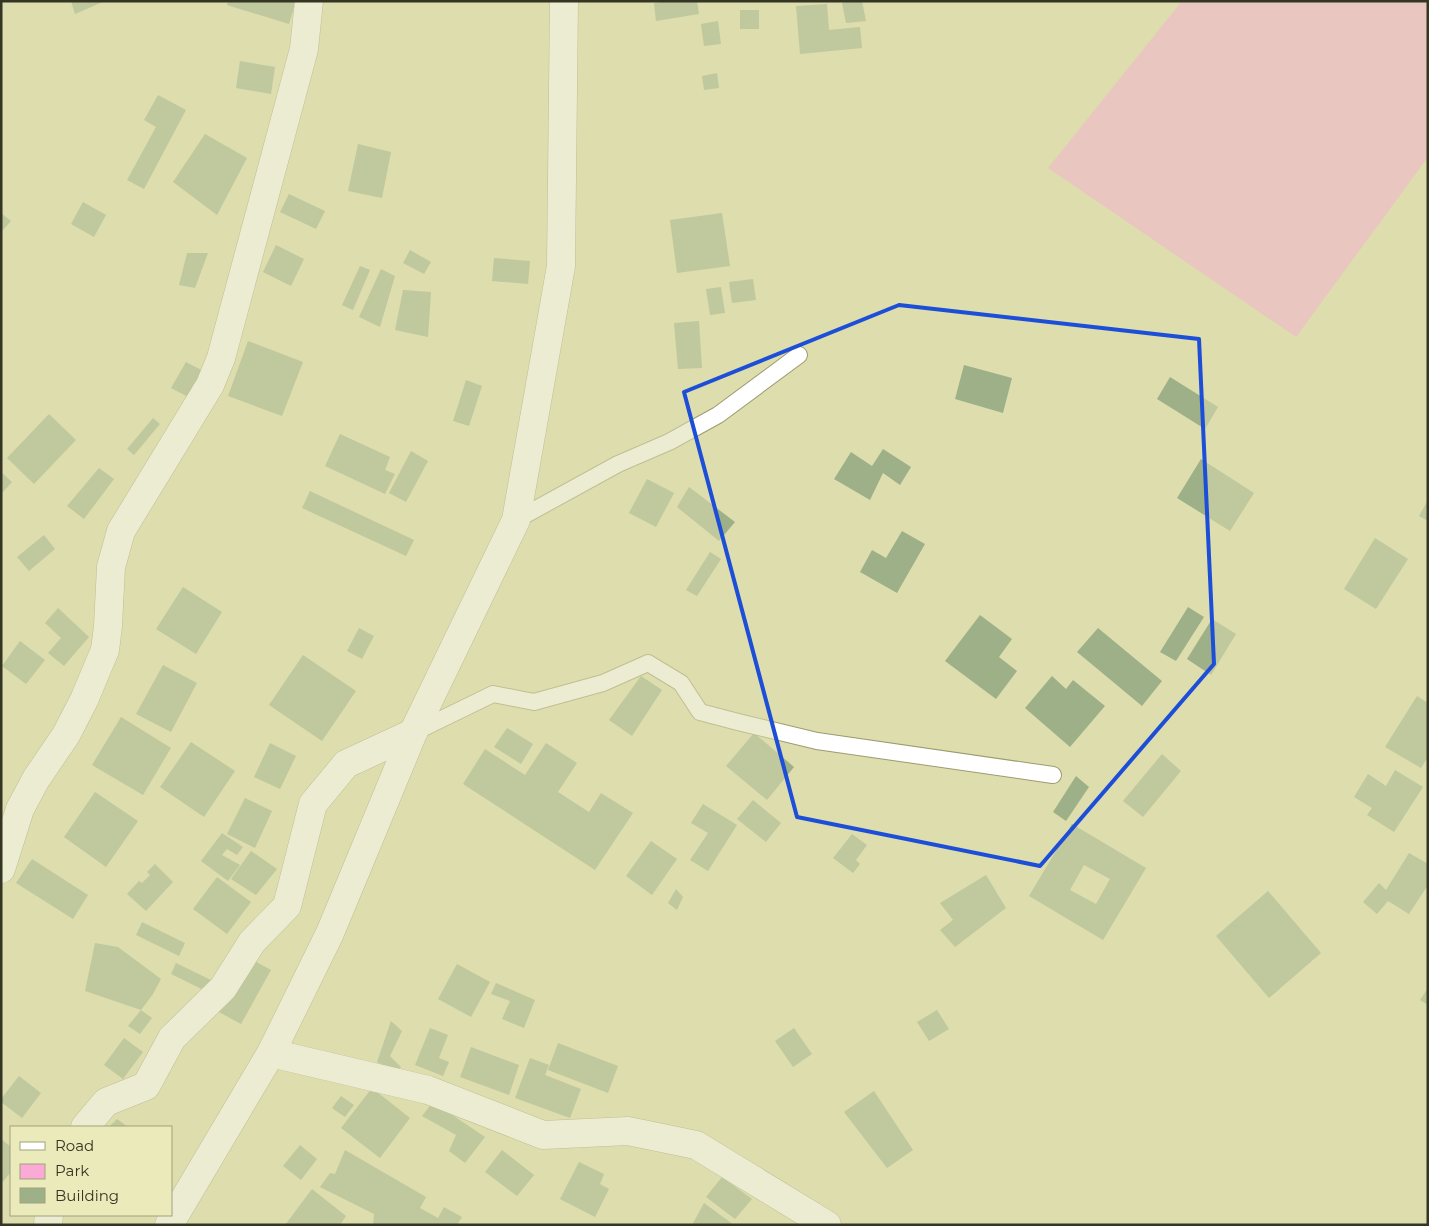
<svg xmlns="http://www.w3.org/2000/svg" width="1429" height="1226" font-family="Montserrat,sans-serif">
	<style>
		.green { fill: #faaad4 }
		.building { fill: #9eb087; fill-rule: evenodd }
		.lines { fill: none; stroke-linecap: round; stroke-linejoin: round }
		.service-casing { stroke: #9c9c6f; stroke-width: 18 }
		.minor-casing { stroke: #9c9c6f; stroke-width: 29 }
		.secondary-casing { stroke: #9c9c6f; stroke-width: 29 }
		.service { stroke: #fff; stroke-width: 16 }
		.minor { stroke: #fff; stroke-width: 28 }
		.secondary { stroke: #fff; stroke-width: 28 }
		.marked { fill: none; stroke: #1d4ed8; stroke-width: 4; stroke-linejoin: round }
	</style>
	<rect width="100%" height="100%" fill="#ddddae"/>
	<path class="green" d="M1182 1H1428V157L1296 337 1048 168Z"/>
	<path class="building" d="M71 1H105L75 14Z
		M228 1H296L289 24 227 5Z
		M668 1H697L699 14 656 21 654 3Z
		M851 1H862L866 21 846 23 842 3Z
		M827 4 829 30 860 27 862 48 800 54 796 6Z
		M740 10H759V29H740Z
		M718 21 721 44 704 46 701 24Z
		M240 61 275 67 271 94 236 88Z
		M717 73 719 88 704 90 702 76Z
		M158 95 186 110 144 189 127 180 156 127 144 120Z
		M205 134 247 158 217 215 173 182Z
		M358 144 391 152 382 198 348 191Z
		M289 194 325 211 316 229 280 212Z
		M83 202 106 215 94 237 71 224Z
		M1 213 11 221 1 232Z
		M722 213 730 266 677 273 670 220Z
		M276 245 304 259 291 286 263 272Z
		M410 250 431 262 424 274 403 263Z
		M187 253H208L195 288 179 285Z
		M494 258 530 261 528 284 492 281Z
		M360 266 370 270 353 310 342 305Z
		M381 269 395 276 380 327 359 317Z
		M753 279 756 300 732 303 729 282Z
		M721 287 725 313 710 315 706 289Z
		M403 290 431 292 428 337 395 330Z
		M699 321 702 368 678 369 674 323Z
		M248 341 303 362 282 416 228 396Z
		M186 362 211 375 196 401 171 388Z
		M964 365 1012 378 1003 413 955 399Z
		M1170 377 1218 407 1205 429 1157 399Z
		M466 380 482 386 469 426 453 421Z
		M49 414 76 440 34 484 7 458Z
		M153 418 160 424 134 455 127 449Z
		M340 434 390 457 385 470 395 474 385 494 325 466Z
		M883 449 911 467 900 485 883 473 870 500 834 479 851 452 872 466Z
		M411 451 428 461 406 502 389 493Z
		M1201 459 1254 493 1230 531 1177 498Z
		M99 468 114 479 84 519 67 506Z
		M1 472 12 482 1 494Z
		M647 479 674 493 656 527 629 513Z
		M689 487 735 522 719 541 677 507Z
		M310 491 414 540 406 556 302 508Z
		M1428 500V521L1419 516Z
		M902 531 925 544 897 593 860 572 872 550 886 558Z
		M44 535 55 549 29 571 17 557Z
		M1375 538 1408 559 1376 609 1344 589Z
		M710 552 721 559 697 596 686 590Z
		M183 587 222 612 196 654 156 629Z
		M1188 607 1204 617 1176 661 1160 652Z
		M58 608 89 637 64 666 48 653 61 638 45 623Z
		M980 615 1012 639 999 657 1017 671 996 699 945 661Z
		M1212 619 1236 634 1211 675 1187 659Z
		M359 628 374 636 362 659 347 651Z
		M1098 628 1162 681 1142 706 1077 652Z
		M20 641 45 660 26 684 2 666Z
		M303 655 356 691 322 741 269 705Z
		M163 665 197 683 171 732 136 714Z
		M641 676 662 690 632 736 609 720Z
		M1052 676 1066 689 1073 680 1105 706 1070 747 1025 708Z
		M1417 696 1428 703V757L1421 768 1385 747Z
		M121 717 171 748 143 795 92 765Z
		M507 728 533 744 521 764 494 747Z
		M754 733 794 767 767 800 726 766Z
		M191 742 235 771 204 817 160 787Z
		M270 743 296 756 280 789 254 777Z
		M546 743 577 763 558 792 589 812 601 793 633 813 595 870 463 784 485 749 525 775Z
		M1162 754 1181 771 1143 817 1123 801Z
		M1395 770 1423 787 1394 832 1367 815 1372 808 1354 797 1368 774 1386 786Z
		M1076 776 1089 787 1066 821 1053 812Z
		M95 792 138 821 106 867 64 837Z
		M245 798 272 811 255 848 227 834Z
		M753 800 781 823 766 842 737 819Z
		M703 804 737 825 708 871 690 860 708 833 691 823Z
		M1072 824 1146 868 1103 940 1029 896ZM1084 865 1110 879 1096 904 1070 890Z
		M222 833 243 847 237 855 227 849 222 855 240 865 228 881 201 861Z
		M852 834 867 845 856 860 860 864 853 873 833 858Z
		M651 841 677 859 652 895 626 876Z
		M251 851 277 869 256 895 231 879Z
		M1409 853 1428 864V885L1409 914 1388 901 1377 914 1363 902 1379 883 1386 890Z
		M32 859 88 895 73 919 16 883Z
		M155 864 173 882 146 911 127 894 139 881 142 883 150 875 147 872Z
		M986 875 1006 908 955 947 940 930 953 920 940 903Z
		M217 877 251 902 227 934 193 909Z
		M676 889 683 897 677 910 668 903Z
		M1268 891 1321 953 1269 998 1216 936Z
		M142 922 185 943 179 956 136 935Z
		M95 943 118 947 161 979 153 994 141 1010 152 1018 140 1034 128 1026 141 1010 85 991Z
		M247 957 271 970 241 1024 217 1011Z
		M176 963 217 983 212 994 171 974Z
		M457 964 490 982 471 1017 438 999Z
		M496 983 535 1000 524 1028 502 1019 510 1001 491 994Z
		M1428 988V1005L1420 1000Z
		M937 1010 949 1029 929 1041 917 1022Z
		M391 1021 402 1031 390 1056 401 1067 396 1073 377 1062Z
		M430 1028 448 1035 439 1058 449 1062 443 1076 415 1065Z
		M794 1028 812 1054 793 1067 775 1041Z
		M124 1038 143 1052 123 1079 104 1065Z
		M558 1043 618 1066 608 1093 548 1070Z
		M471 1047 519 1065 509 1095 460 1077Z
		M530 1058 549 1065 545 1075 581 1089 570 1118 515 1098Z
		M19 1076 41 1093 22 1118 1 1102V1099Z
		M372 1088 410 1118 380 1158 341 1128Z
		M874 1091 913 1150 887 1168 844 1112Z
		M341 1096 354 1105 345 1117 332 1108Z
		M433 1102 485 1137 465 1163 449 1151 456 1135 422 1116Z
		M117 1119 128 1127H109Z
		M1 1139 11 1147V1172L1 1184Z
		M300 1145 317 1159 301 1180 283 1166Z
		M345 1150 426 1197 420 1208 438 1218 444 1207 462 1217 457 1225H373L374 1214 320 1187 330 1173 335 1174Z
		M502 1150 534 1175 517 1196 485 1172Z
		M579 1162 604 1174 600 1184 609 1189 595 1217 560 1199Z
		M722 1177 752 1199 735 1219 706 1197Z
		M312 1189 346 1216 340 1225H285Z
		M704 1203 734 1225H692Z"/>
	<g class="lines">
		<defs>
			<path id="service" d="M516 520 618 464 669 442 718 415 799 355
				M413 733 493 694 534 702 603 683 648 663 681 683 700 712 738 722 817 741 1053 775"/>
			<path id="minor" d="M1 869 20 809 36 779 66 735 84 700 105 650 108 626 111 567 121 531 210 385 221 358 304 49 309 1
				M271 1053 428 1090 543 1135 628 1131 696 1145 827 1225
				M85 1127 106 1102 146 1086 172 1038 223 988 252 942 287 906 313 804 346 764 413 733
				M48 1225 49 1215"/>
			<path id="secondary" d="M169 1225 271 1053 330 933 413 733 516 520 561 266 564 1"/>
		</defs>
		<use href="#service" class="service-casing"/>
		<use href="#minor" class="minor-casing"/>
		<use href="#secondary" class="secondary-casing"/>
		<use href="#service" class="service"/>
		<use href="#minor" class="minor"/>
		<use href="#secondary" class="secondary"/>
	</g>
	<path d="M0 0H1429V1226H0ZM899 305 1199 339 1214 664 1040 866 797 817 684 392Z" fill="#ddddae" fill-opacity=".55" fill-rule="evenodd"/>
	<path class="marked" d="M899 305 1199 339 1214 664 1040 866 797 817 684 392Z"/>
	<rect width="1429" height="1226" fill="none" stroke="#353523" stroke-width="5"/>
	<rect x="10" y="1126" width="162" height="90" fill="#eaeabb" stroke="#a2a27e"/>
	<rect x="20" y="1142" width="25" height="8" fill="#ffffff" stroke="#a2a27e"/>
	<text x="55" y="1151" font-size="15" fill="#353523">Road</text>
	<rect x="20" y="1164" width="25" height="15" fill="#faaad4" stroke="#a2a27e"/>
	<text x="55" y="1176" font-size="15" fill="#353523">Park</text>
	<rect x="20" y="1188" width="25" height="15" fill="#9eb087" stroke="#a2a27e"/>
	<text x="55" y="1201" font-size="15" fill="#353523">Building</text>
</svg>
